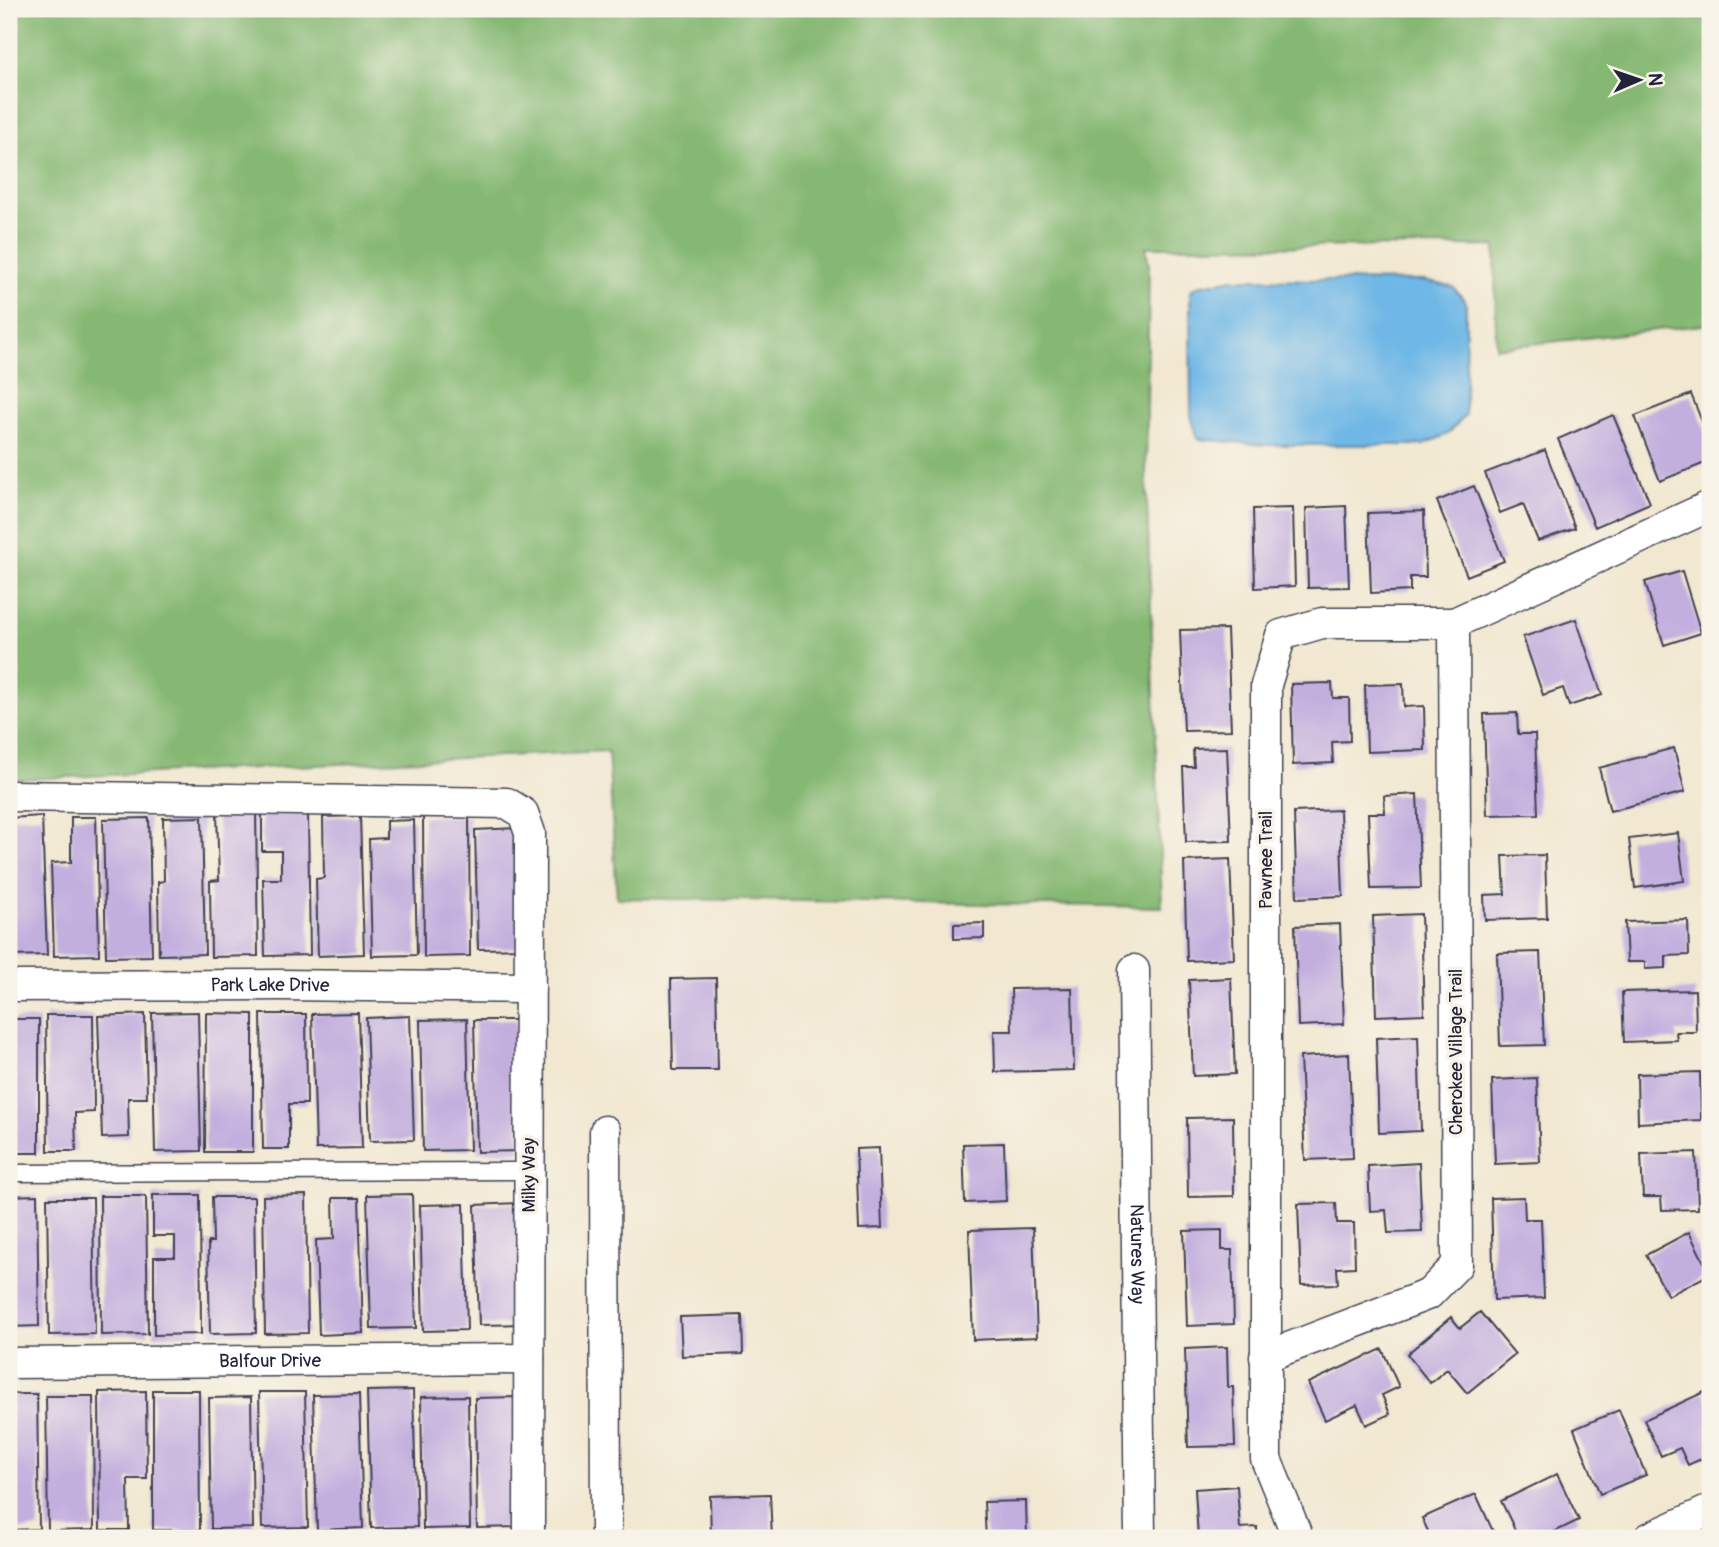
<svg xmlns="http://www.w3.org/2000/svg" width="1719" height="1547" font-family="Pangolin,sans-serif">
	<style>
		.forest { fill: #85b872; stroke: #546d56; stroke-width: 2 }
		.water { fill: #6eb7e6; stroke: #486c90; stroke-width: 2 }
		.building { fill: #c3afde }
		.lines { fill: none; stroke-linecap: round; stroke-linejoin: round }
		.service-casing { stroke: #414052; stroke-width: 19 }
		.minor-casing { stroke: #414052; stroke-width: 33 }
		.service { stroke: #fff; stroke-width: 16 }
		.minor { stroke: #fff; stroke-width: 30 }
		.labels { text-anchor: middle; dominant-baseline: central; stroke-width: 7; stroke-linejoin: round; paint-order: stroke }
		.street-label { font-size: 19px; fill: #22223b; stroke: #f7f3e8 }
	</style>
	<rect width="100%" height="100%" fill="#f7f3e8"/>
	<filter id="ink" filterUnits="userSpaceOnUse"><feTurbulence type="fractalNoise" baseFrequency=".0143" numOctaves="2"/><feDisplacementMap in="SourceGraphic" scale="14" xChannelSelector="R" yChannelSelector="G"/><feConvolveMatrix kernelMatrix="1 2 1 2 8 2 1 2 1" color-interpolation-filters="sRGB"/></filter>
	<filter id="wash" filterUnits="userSpaceOnUse"><feTurbulence type="fractalNoise" baseFrequency=".00686" numOctaves="4" result="noise"/><feDisplacementMap in="SourceGraphic" scale="28" xChannelSelector="R" yChannelSelector="G"/><feGaussianBlur stdDeviation="1.57" result="paint"/><feColorMatrix in="noise" values="0 0 0 0 0 0 0 0 0 0 0 0 0 0 0 0 0 1.4 0 .05"/><feComposite in="paint" operator="in"/></filter>
	<g filter="url(#wash)">
		<rect width="100%" height="100%" fill="#f2e8d1"/>
		<path class="forest" d="M9 9H1710V324L1496 348 1495 246 1146 247 1149 265 1146 475 1162 907 617 898 608 751 9 780Z"/>
		<path class="water" d="M1233 279 1424 281 1453 287 1466 302 1465 415 1448 434 1423 445H1264L1198 439 1191 417 1190 291 1197 286Z"/>
		<g id="blocks">
			<path class="building" d="M1691 394 1710 442V461L1660 481 1635 416Z
				M1613 415 1650 503 1595 527 1558 439Z
				M1545 450 1575 528 1538 541 1523 504 1500 513 1485 473Z
				M1474 486 1504 561 1467 576 1437 501Z
				M1346 506 1349 587 1308 588 1306 508Z
				M1293 508 1295 586 1255 588 1253 509Z
				M1424 511 1426 577H1410V591L1371 593 1368 513Z
				M1682 571 1701 633 1664 645 1645 582Z
				M1576 619 1602 695 1569 706 1563 688 1543 695 1523 637Z
				M1227 629 1231 730 1184 731 1180 630Z
				M1332 683 1333 698H1349L1350 741 1332 742 1333 763 1293 765 1291 684Z
				M1403 684 1404 707 1424 706 1425 750 1367 752 1365 685Z
				M1517 713 1518 734H1535L1538 814 1487 815 1484 714Z
				M1227 748 1231 841 1186 842 1183 767H1194L1193 749Z
				M1674 748 1685 792 1610 811 1599 768Z
				M1417 794 1421 888 1371 889 1368 813H1385L1384 796Z
				M1340 810 1343 896 1297 898 1294 812Z
				M256 812 258 956 211 957 210 881 219 880 217 813Z
				M308 814 310 955 265 956 263 879H281V851H262V815Z
				M42 816 47 955 9 956V818Z
				M360 816 364 954 318 956 316 879 324 878 323 817Z
				M469 816 470 956 424 957 423 817Z
				M71 817H96L99 955 54 956 51 863 71 862Z
				M202 817 205 954 159 955 158 882 164 881 163 818Z
				M149 818 152 956 106 957 103 819Z
				M414 820 417 955 372 956 369 839 386 838V821Z
				M520 828 524 948 478 949 475 830Z
				M1678 833 1684 881 1635 888 1629 839Z
				M1545 855 1547 918 1485 920 1484 895 1505 894 1503 856Z
				M1230 859 1234 959 1187 961 1184 861Z
				M1421 914 1424 1014 1376 1016 1373 916Z
				M1688 920 1689 955 1666 956V968L1645 969V962H1627L1625 922Z
				M984 923V938L954 939V924Z
				M1340 924 1344 1024 1298 1026 1295 926Z
				M1540 952 1544 1045 1500 1046 1497 953Z
				M716 978 718 1070H673L671 979Z
				M1231 978 1235 1074 1193 1076 1189 980Z
				M1072 988 1074 1070 995 1072 994 1031H1012L1011 989Z
				M1695 990 1696 1032H1676L1677 1040 1624 1042 1622 992Z
				M198 1012 201 1151 155 1152 152 1013Z
				M206 1013 253 1014V1152H205Z
				M358 1013 362 1148 316 1149 312 1014Z
				M145 1014 147 1098H128L129 1137 102 1138 98 1016Z
				M261 1014H306L307 1104H289V1149H263Z
				M46 1015H93L94 1112 75 1113 76 1151H48Z
				M410 1016 414 1140 370 1141 366 1018Z
				M9 1019H39V1153H9Z
				M467 1019 470 1150 423 1151 420 1020Z
				M474 1020H516L520 1151 477 1152Z
				M1418 1036 1421 1131 1379 1133 1376 1038Z
				M1349 1054 1353 1158 1305 1160 1300 1057Z
				M1700 1072 1701 1120 1638 1123 1637 1074Z
				M1537 1078 1540 1162 1495 1164 1492 1080Z
				M1233 1117 1234 1196 1188 1197 1187 1118Z
				M1004 1143 1006 1201 965 1203 963 1144Z
				M879 1148 882 1228 859 1229 856 1149Z
				M1696 1152 1698 1209 1662 1210 1661 1197H1643L1641 1154Z
				M1419 1163 1422 1232 1388 1233 1386 1210 1370 1211 1368 1166Z
				M412 1194 416 1328 371 1329 367 1195Z
				M37 1195 39 1326 9 1327V1196Z
				M153 1195H200L201 1334 154 1335V1257H175V1236H153Z
				M306 1195 308 1333 265 1334 263 1196Z
				M100 1196H146L148 1334 101 1335Z
				M212 1197H254L256 1333 210 1334 208 1242H213Z
				M1524 1197 1525 1219H1541L1544 1298 1494 1300 1491 1198Z
				M47 1198H93L95 1334 49 1335Z
				M333 1198H359L363 1333 319 1335 316 1240 334 1239Z
				M519 1203 524 1324 479 1325 475 1205Z
				M1336 1203 1337 1223H1354L1355 1267 1337 1268 1338 1284 1301 1285 1298 1204Z
				M464 1204 467 1330 423 1331 420 1205Z
				M1033 1228 1037 1337 973 1340 969 1230Z
				M1222 1230V1250H1232L1234 1324 1187 1326 1184 1231Z
				M1689 1232 1710 1274 1668 1296 1646 1255Z
				M1480 1312 1515 1354 1467 1393 1447 1369 1430 1383 1407 1354 1451 1317 1460 1328Z
				M742 1315 743 1354 682 1356 680 1317Z
				M1227 1347 1228 1387H1233L1235 1446 1188 1447 1185 1349Z
				M1382 1349 1399 1387 1382 1395 1390 1414 1366 1425 1357 1405 1325 1420 1308 1383Z
				M153 1390H199L200 1530H153Z
				M413 1390 417 1527 371 1528 367 1391Z
				M146 1391 147 1479H128L129 1530H100L99 1392Z
				M259 1392H305L308 1527 262 1528Z
				M1704 1392 1710 1405V1455L1688 1465 1680 1448 1661 1456 1644 1420Z
				M9 1394H37L39 1529 9 1530Z
				M359 1394 363 1528 317 1530 313 1395Z
				M46 1396H93L94 1530 48 1531Z
				M468 1396 470 1528 423 1529 421 1397Z
				M251 1397 253 1528 211 1529 209 1398Z
				M517 1397 519 1527 477 1528 475 1398Z
				M1619 1410 1646 1475 1600 1494 1574 1429Z
				M1557 1474 1579 1520 1542 1538H1519L1501 1501Z
				M1237 1486 1240 1528 1257 1527V1538H1198L1195 1489Z
				M770 1494 772 1538H711L710 1496Z
				M1476 1494 1496 1538H1431L1422 1518Z
				M1026 1501 1027 1538H986L984 1502Z"/>
		</g>
	</g>
	<g filter="url(#ink)">
		<use href="#blocks" fill-opacity="0" stroke="#414052" stroke-width="2"/>
		<g class="lines">
			<defs>
				<path id="service" d="M9 1173 529 1171"/>
				<g id="minor">
					<path d="M9 796 507 803 523 813 530 833 529 1538"/>
					<path id="s1" d="M1134 970 1140 1538"/>
					<path id="s2" d="M9 986 280 985 530 988"/>
					<path d="M605 1131 606 1538"/>
					<path d="M1265 1357 1429 1294 1457 1265 1454 623"/>
					<path id="s3" d="M9 1363 529 1359"/>
					<path d="M1298 1538 1266 1459V685L1281 635 1322 623H1454L1710 506"/>
					<path d="M1649 1538 1710 1510"/>
				</g>
			</defs>
			<use href="#service" class="service-casing"/>
			<use href="#minor" class="minor-casing"/>
			<use href="#service" class="service"/>
			<use href="#minor" class="minor"/>
		</g>
	</g>
	<g class="labels">
		<g class="street-label">
			<text transform="translate(1266 860) rotate(-90)">Pawnee Trail</text>
			<text stroke="none"><textPath href="#s2" startOffset="261">Park Lake Drive</textPath></text>
			<text transform="translate(1456 1052) rotate(-90)">Cherokee Village Trail</text>
			<text transform="translate(529 1175) rotate(-90)">Milky Way</text>
			<text stroke="none"><textPath href="#s1" startOffset="284">Natures Way</textPath></text>
			<text stroke="none"><textPath href="#s3" startOffset="261">Balfour Drive</textPath></text>
		</g>
	</g>
	<rect width="1719" height="1547" fill="none" stroke="#f7f3e8" stroke-width="35"/>
	<g transform="translate(1639 80) rotate(88)" stroke="#f7f3e8" stroke-width="5" paint-order="stroke">
	<path d="M0-5L12 26L0 18L-12 26Z" fill="#22223b"/>
	<text y="-10" font-size="19" font-weight="bold" text-anchor="middle" fill="#22223b">N</text>
	</g>
</svg>
